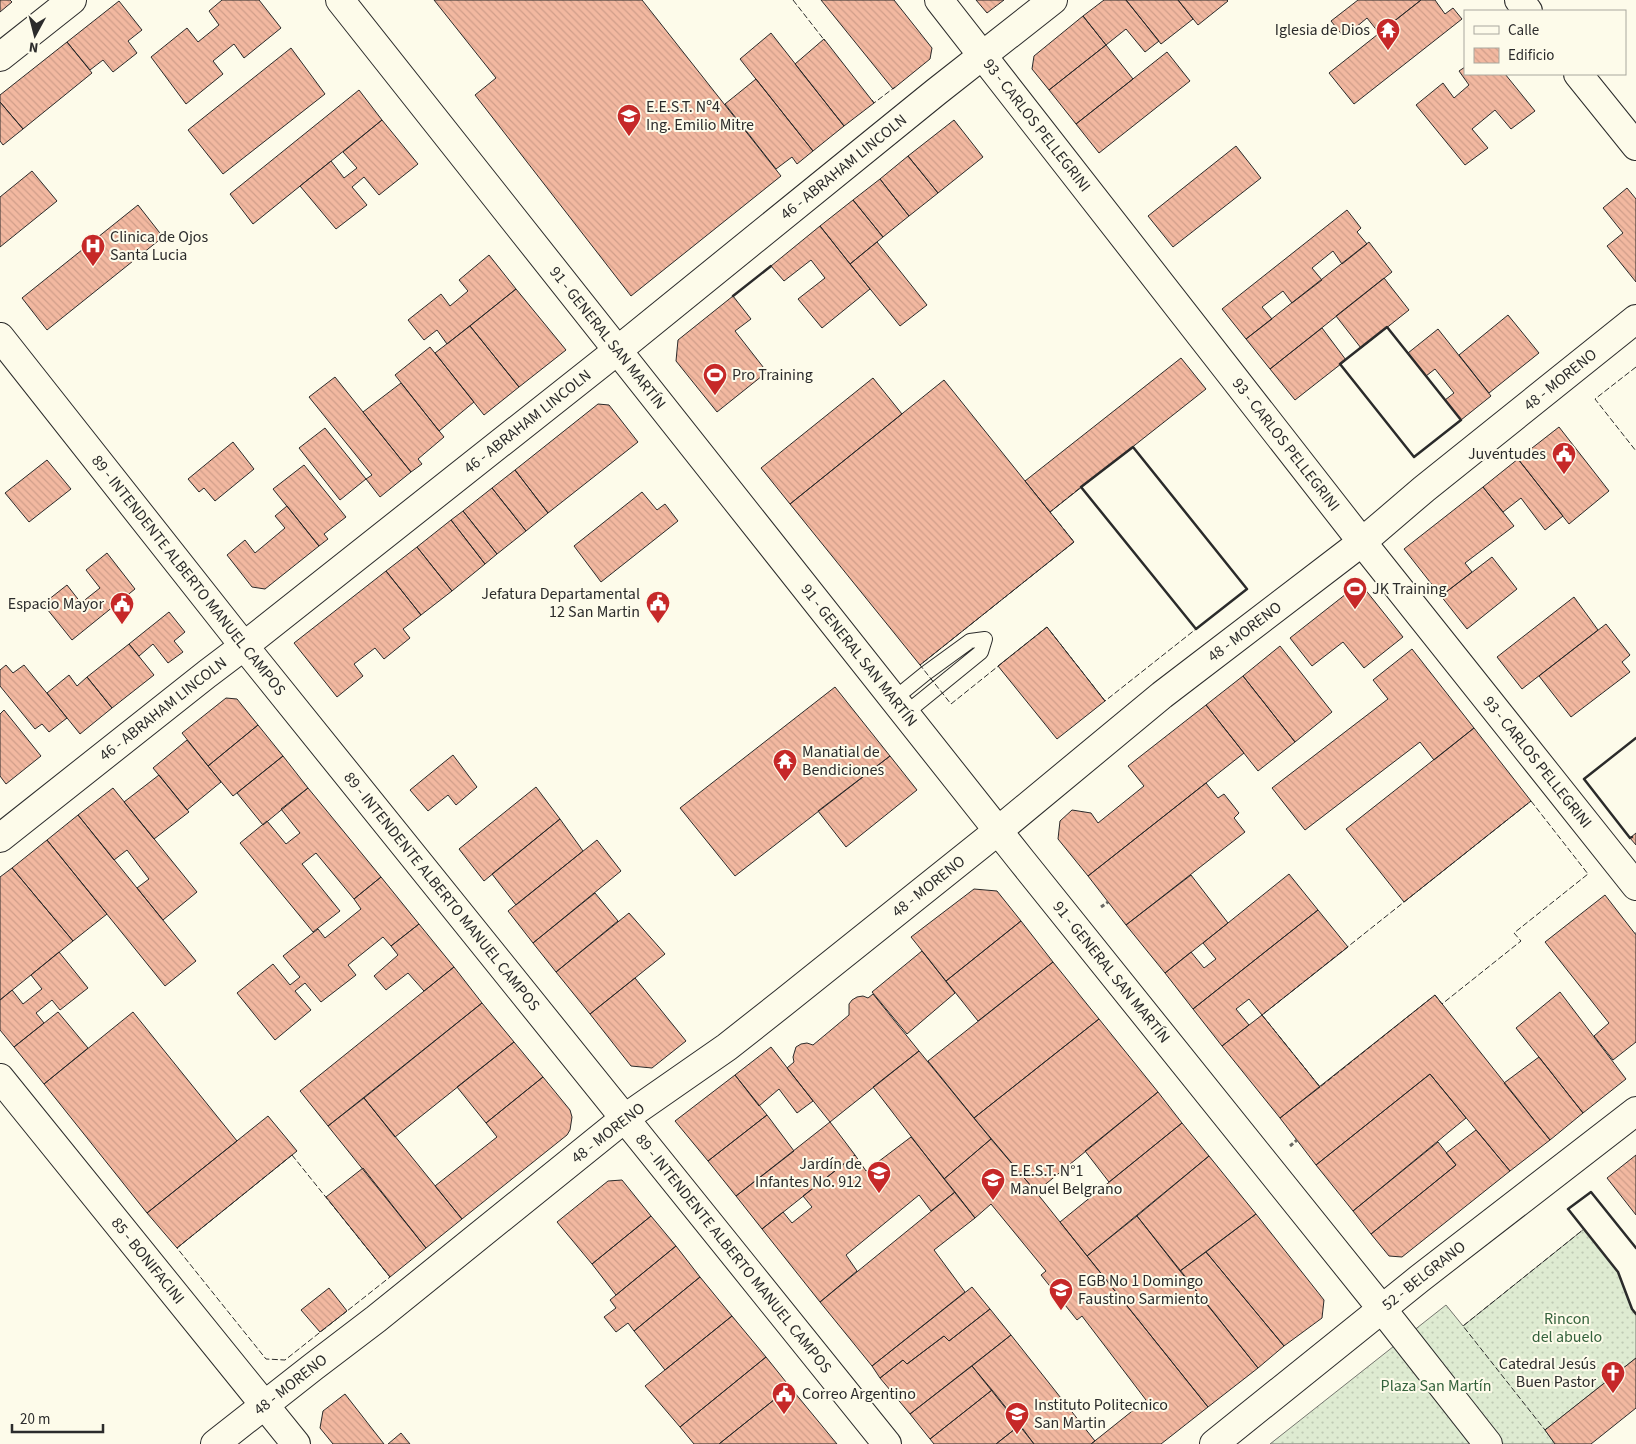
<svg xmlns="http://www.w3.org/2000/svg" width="1636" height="1444" font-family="'Source Sans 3',sans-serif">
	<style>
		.grass { fill: url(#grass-dots); stroke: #74746e }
		.building { fill: url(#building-back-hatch); stroke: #2b2b2b }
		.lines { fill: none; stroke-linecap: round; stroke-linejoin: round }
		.lane-casing { stroke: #2b2b2b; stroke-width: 16 }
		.street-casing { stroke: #2b2b2b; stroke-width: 30 }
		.secondary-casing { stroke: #2b2b2b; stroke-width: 30 }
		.path { stroke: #6a6964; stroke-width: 3; stroke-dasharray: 4 2.5; stroke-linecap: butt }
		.lane { stroke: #fdfbea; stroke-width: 14 }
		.street { stroke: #fdfbea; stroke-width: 28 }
		.secondary { stroke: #fdfbea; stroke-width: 28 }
		.fence { stroke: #2b2b2b; stroke-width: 1; stroke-dasharray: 6 2.5; stroke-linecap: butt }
		.wall { stroke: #2b2b2b; stroke-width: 2.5 }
		.labels { text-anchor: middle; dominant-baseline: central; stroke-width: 4; stroke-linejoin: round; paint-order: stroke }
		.poi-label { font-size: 16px; fill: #2b2b2b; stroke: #fdfbea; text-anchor: start }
		.street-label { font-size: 16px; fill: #2b2b2b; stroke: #fdfbea }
		.park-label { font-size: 16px; fill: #34623c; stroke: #fdfbea }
	</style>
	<defs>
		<pattern id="grass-dots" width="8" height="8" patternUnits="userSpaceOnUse" patternTransform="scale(1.25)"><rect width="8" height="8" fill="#deebd1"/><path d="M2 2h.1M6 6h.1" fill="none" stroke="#bfcab4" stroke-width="1.8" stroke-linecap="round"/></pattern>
		<pattern id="building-back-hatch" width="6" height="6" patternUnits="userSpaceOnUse" patternTransform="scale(1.25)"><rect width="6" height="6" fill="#f2b8a0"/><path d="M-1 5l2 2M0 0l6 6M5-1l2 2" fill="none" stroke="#d09e8a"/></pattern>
	</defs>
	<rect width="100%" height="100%" fill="#fdfbea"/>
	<path class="grass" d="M1584 1229 1618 1272 1632 1309 1636 1314V1358L1545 1430 1555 1444H1270L1446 1305 1463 1326Z"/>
	<path class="building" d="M0 0H10L12 2 0 12Z
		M222 0H259L281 28 244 58 234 44 213 61 223 74 186 104 151 57 187 28 198 42 219 25 209 11Z
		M434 0H642L781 176 631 296 475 95 496 78Z
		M821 0H894L932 48 930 59 893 89Z
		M976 0H1004L987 13Z
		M1104 0H1126L1159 41 1145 52 1126 29 1106 45 1083 16Z
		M1126 0H1178L1193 19 1161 44Z
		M1178 0H1227L1228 1 1198 25Z
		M1358 0H1421L1379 33 1367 18 1344 37 1331 21Z
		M1421 0H1435L1445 14 1453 8 1462 19 1354 104 1329 73Z
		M119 1 142 30 128 41 137 53 113 72 103 60 90 70 67 42Z
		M1083 16 1106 45 1049 90 1032 69 1034 56Z
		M771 33 844 126 813 151 740 59Z
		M824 39 874 103 844 126 795 64Z
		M67 42 92 73 23 129 0 102V95Z
		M1106 45 1133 79 1076 124 1049 90Z
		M291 48 325 94 223 174 188 130Z
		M1167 52 1190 81 1099 153 1076 124Z
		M1465 67V74H1505L1535 111 1511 129 1495 110 1472 129 1488 148 1465 165 1416 105 1443 83 1454 98 1469 85 1459 71Z
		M756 79 813 151 797 164 792 157 776 169 725 104Z
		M359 90 382 120 253 224 230 194Z
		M0 102 23 129 3 145 0 141Z
		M382 120 418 164 379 195 364 177 352 187 367 205 336 229 300 186 331 161 344 178 357 168 343 152Z
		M954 120 983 157 938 193 908 156Z
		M1236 146 1261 178 1173 247 1148 216Z
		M908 156 938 193 909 216 880 179Z
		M32 171 57 201 0 247V197Z
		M880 179 909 216 883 237 853 200Z
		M1627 188 1636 199V282L1607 246 1623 233 1603 208Z
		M853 200 883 237 850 264 820 226Z
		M138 205 163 237 47 330 22 298Z
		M1347 210 1361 228 1357 232 1367 244 1342 264 1333 251 1312 268 1322 280 1292 303 1283 291 1262 307 1272 319 1246 339 1222 309Z
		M820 226 870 289 822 328 798 299 825 278 811 260 784 281 771 266Z
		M877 242 927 305 900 326 850 264Z
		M1369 242 1392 272 1270 369 1246 339Z
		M489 255 516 289 447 344 437 330 424 340 408 320 441 294 450 306 468 291 459 280Z
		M1384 278 1409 310 1361 348 1336 316Z
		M516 289 566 350 519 387 470 326Z
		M733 296 751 319 735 331 767 372 717 412 676 361 678 340Z
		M1508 315 1539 353 1489 393 1459 355Z
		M470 326 519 387 484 415 435 353Z
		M1322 328 1346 360 1295 400 1270 369Z
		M1438 329 1491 396 1461 420 1445 400 1454 393 1435 369 1426 376 1408 353Z
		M430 347 474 402 439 431 395 375Z
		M1181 358 1206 389 1050 512 1025 481Z
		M335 377 411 472 380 497 366 479 372 475 309 397Z
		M873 378 902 414 790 504 761 468Z
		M944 380 1074 542 920 665 790 504Z
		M401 383 444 437 418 459 422 464 411 472 363 412Z
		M598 404 609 405 638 442 548 513 515 470Z
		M1559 427 1609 491 1569 524 1518 459Z
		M325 428 366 479 340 500 299 448Z
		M233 442 254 469 215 501 204 488 199 492 188 479Z
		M1518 459 1563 516 1545 530 1521 498 1503 512 1483 487Z
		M47 460 71 489 29 522 5 493Z
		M304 465 346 517 324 534 328 539 319 546 273 489Z
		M515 470 548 513 526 531 492 488Z
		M1483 487 1514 526 1465 563 1472 572 1441 596 1404 549Z
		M492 488 526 531 497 554 463 511Z
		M642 492 657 510 665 504 678 521 601 582 574 546Z
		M287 506 319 546 265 589 252 587 227 555 245 540 255 553 285 528 275 516Z
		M463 511 497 554 485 564 451 520Z
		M451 520 485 564 452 591 417 547Z
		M417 547 452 591 421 615 386 571Z
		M107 553 135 589 72 640 43 604 67 585 81 603 100 588 86 570Z
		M1492 557 1517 589 1467 629 1441 596Z
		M386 571 421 615 403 629 410 638 384 659 375 648 354 664 363 676 337 697 294 643Z
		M1360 583 1403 637 1364 668 1343 642 1312 666 1290 638Z
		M1574 597 1598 630 1522 689 1497 657Z
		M169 612 185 632 174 641 183 652 168 663 153 644 139 656 129 644Z
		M1606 624 1630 655 1622 662 1630 672 1571 717 1539 676Z
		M1047 627 1105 701 1057 739 998 666Z
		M129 644 154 675 112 708 87 677Z
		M1280 646 1332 712 1295 742 1243 676Z
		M1412 649 1474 728 1434 760 1420 742 1305 830 1272 788 1388 699 1373 680Z
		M6 665 13 673 24 665 67 718 49 732 42 724 35 729 0 686V670Z
		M69 675 77 686 87 677 112 708 80 734 47 693Z
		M1243 676 1295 742 1258 771 1206 705Z
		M835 687 890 756 735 876 680 808Z
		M226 698 237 699 258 725 208 766 182 733Z
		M1206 705 1244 753 1088 876 1058 839 1060 821 1072 810 1091 813 1098 823 1144 786 1128 766Z
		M4 710 41 756 6 784 0 776V714Z
		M258 725 283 756 233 796 208 766Z
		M1474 728 1531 801 1404 902 1346 829Z
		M187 740 221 782 187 810 153 768Z
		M453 755 477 787 456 805 448 795 428 811 410 790Z
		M283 756 308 788 263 825 237 793Z
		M890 756 917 790 846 847 818 811Z
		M159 775 189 812 154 839 124 802Z
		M1206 783 1218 798 1224 794 1232 804 1239 813 1234 818 1245 832 1126 925 1088 876Z
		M536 787 560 819 484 881 459 849Z
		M113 788 197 892 163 920 137 888 149 879 127 850 114 860 78 815Z
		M308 788 381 877 354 899 316 853 302 864 340 911 313 932 240 843 267 821 286 844 300 833 281 809Z
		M78 815 196 961 165 986 47 840Z
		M560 819 583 851 516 905 492 874Z
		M1636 833V845L1630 838Z
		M47 840 107 914 73 941 12 868Z
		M597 840 621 871 533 943 508 911Z
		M12 868 73 941 0 1000V877Z
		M1289 874 1318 910 1193 1009 1165 973 1191 952 1204 968 1216 959 1203 943Z
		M1191 875 1228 923 1165 973 1126 925Z
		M381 877 419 924 391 946 383 937 348 965 356 975 321 1002 305 983 295 991 311 1010 275 1040 237 993 273 964 290 985 300 977 283 956 318 929 325 938 361 909 354 899Z
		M974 889 997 891 1021 921 946 981 911 937Z
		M595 893 618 921 556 972 533 943Z
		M1605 895 1636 935V1042L1613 1060 1594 1036 1609 1023 1545 942Z
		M1318 910 1348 947 1262 1015 1249 999 1236 1009 1249 1025 1222 1046 1193 1009Z
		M629 913 665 954 590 1014 556 972Z
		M1021 921 1053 962 978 1021 946 981Z
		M419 924 454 967 424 991 408 973 386 990 374 976 398 955 391 946Z
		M922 951 955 993 907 1034 872 992Z
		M59 952 88 988 60 1010 52 1000 36 1013 44 1023 14 1047 0 1030V1000L12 990 23 1004 42 989 31 975Z
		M1053 962 1099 1019 974 1118 928 1061Z
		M454 967 482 1003 328 1126 300 1091Z
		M635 978 686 1041 652 1068 631 1066 590 1014Z
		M1560 992 1626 1079 1583 1113 1516 1028Z
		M873 994 919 1051 830 1122 787 1068 794 1062 793 1057 796 1047 801 1044 807 1043 813 1045 849 1015V1004L852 1000 857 997 863 996 868 998Z
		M1435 995 1550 1140 1510 1171 1430 1074 1316 1165 1280 1118Z
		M482 1003 514 1042 395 1137 364 1098Z
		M58 1012 88 1048 44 1084 14 1047Z
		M133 1012 237 1141 147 1213 44 1084Z
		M1262 1015 1320 1087 1280 1118 1222 1046Z
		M1099 1019 1158 1092 1036 1192 974 1118Z
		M514 1042 543 1077 486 1123 457 1087Z
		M771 1047 813 1101 797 1113 779 1089 759 1106 735 1075Z
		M919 1051 991 1139 944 1179 873 1087Z
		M1539 1057 1583 1113 1550 1140 1504 1083Z
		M1430 1074 1466 1118 1353 1211 1316 1165Z
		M735 1075 767 1115 708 1161 675 1121Z
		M543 1077 570 1110 572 1117 570 1130 567 1135 462 1219 435 1186 497 1137 486 1123Z
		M1158 1092 1182 1123 1109 1182 1085 1151Z
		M364 1098 462 1219 426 1248 328 1126Z
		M767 1115 794 1151 736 1196 708 1161Z
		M268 1116 297 1151 177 1248 147 1213Z
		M830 1122 855 1155 762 1229 736 1196Z
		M1182 1123 1209 1156 1087 1256 1060 1222Z
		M1476 1130 1510 1171 1402 1257 1389 1256 1371 1234 1456 1165 1446 1153Z
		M911 1137 955 1192 931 1211 919 1195 846 1255 857 1271 820 1302 762 1229 783 1212 792 1223 812 1207 803 1196 855 1155 866 1171Z
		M991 1139 1036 1192 1208 1407 1161 1444H1091L1146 1400 1082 1316 1077 1320 1041 1275 1046 1271 991 1204 975 1218 944 1179Z
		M1438 1142 1456 1165 1371 1234 1353 1211Z
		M1636 1155V1215L1607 1178Z
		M1209 1156 1256 1214 1180 1271 1137 1216Z
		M363 1168 426 1248 390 1277 326 1197Z
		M622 1180 651 1216 592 1264 557 1222 608 1181Z
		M955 1192 975 1218 934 1250 965 1292 872 1366 820 1302Z
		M1256 1214 1324 1300 1322 1318 1284 1346 1206 1252Z
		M651 1216 676 1246 616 1295 592 1264Z
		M1137 1216 1258 1368 1208 1407 1087 1256Z
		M676 1246 700 1277 634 1331 628 1323 616 1332 604 1317 616 1308 610 1300Z
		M1206 1252 1284 1346 1258 1368 1180 1271Z
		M700 1277 732 1316 665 1370 634 1331Z
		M972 1287 990 1309 949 1341 944 1336 907 1364 903 1360 880 1378 872 1366Z
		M329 1288 347 1311 320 1332 301 1310Z
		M990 1309 1011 1335 910 1414 880 1378 903 1360 907 1364 944 1336 949 1341Z
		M732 1316 766 1357 680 1427 645 1386Z
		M1011 1335 1095 1441 1091 1444H1034L972 1366Z
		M766 1357 790 1387 719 1444H694L680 1427Z
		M1636 1358V1408L1591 1444H1555L1545 1430Z
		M972 1366 992 1390 930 1439 910 1414Z
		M790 1387 837 1444H719Z
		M992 1390 1020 1425 996 1444H934L930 1439Z
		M345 1394 384 1444H333L320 1428 323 1411Z
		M1020 1425 1034 1444H996Z
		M401 1433 410 1444H388Z"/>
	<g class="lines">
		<defs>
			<path id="lane" d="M894 699 926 673 970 641 985 639 981 652 906 713"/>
			<g id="street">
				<path id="s1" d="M340 0 1022 861 1382 1309 1488 1444"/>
				<path id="s2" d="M939 0 1362 542 1636 886"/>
				<path d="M1519 0 1528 11"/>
				<path d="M0 57 72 0"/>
				<path d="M1578 74 1636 146"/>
				<path id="s3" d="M0 838 207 674 244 646 618 350 936 92 1053 0"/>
				<path id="s4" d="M0 1078 296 1444"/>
				<path id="s5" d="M625 1118 727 1047 784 1002 999 830 1162 695 1362 542 1424 489 1636 319"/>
				<path id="s6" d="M1214 1444 1419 1279 1636 1111"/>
			</g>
			<g id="secondary">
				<path id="s7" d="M0 337 244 646 887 1444"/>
				<path id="s8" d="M215 1444 313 1367 376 1319 625 1118"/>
			</g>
		</defs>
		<use href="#lane" class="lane-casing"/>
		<use href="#street" class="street-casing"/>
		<use href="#secondary" class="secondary-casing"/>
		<path class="path" d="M1101 907 1108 902
			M1635 934 1636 933
			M1290 1146 1297 1140"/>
		<use href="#lane" class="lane"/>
		<use href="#street" class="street"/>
		<use href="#secondary" class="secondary"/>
		<path class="fence" d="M793 0 825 41
			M872 100 874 103 895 87
			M1636 367 1595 399 1636 451
			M1081 487 1196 629 1105 701 1047 627 951 704 920 665 1074 542 1050 512Z
			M1531 801 1588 874 1514 933 1521 941 1442 1004 1435 995 1320 1087 1262 1015Z
			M292 1155 390 1277 285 1360 266 1359 177 1248Z
			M1547 1428 1545 1430 1463 1326 1584 1229 1618 1272 1632 1309 1636 1314"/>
		<path class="wall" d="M733 296 771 266
			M1387 327 1461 420 1414 457 1340 364Z
			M1133 447 1247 589 1196 629 1081 487Z
			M1632 837 1630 838 1584 779 1636 738
			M1636 1248 1591 1192 1568 1209 1618 1272 1632 1309 1636 1314"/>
	</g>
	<defs>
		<symbol id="temple-pin" viewBox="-11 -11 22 30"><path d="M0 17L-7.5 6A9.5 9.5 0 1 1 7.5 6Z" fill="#c62828" stroke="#fdfbea"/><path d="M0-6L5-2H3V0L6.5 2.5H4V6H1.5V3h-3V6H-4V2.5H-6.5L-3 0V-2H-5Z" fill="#fff"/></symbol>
		<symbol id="school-pin" viewBox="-11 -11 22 30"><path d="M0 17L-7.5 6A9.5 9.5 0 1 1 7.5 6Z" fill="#c62828" stroke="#fdfbea"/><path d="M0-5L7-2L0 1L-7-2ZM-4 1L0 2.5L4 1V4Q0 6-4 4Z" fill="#fff"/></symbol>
		<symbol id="hospital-pin" viewBox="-11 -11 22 30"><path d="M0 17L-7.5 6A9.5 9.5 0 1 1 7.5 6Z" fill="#c62828" stroke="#fdfbea"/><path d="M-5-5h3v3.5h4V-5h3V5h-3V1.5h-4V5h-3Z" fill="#fff"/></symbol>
		<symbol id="stadium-pin" viewBox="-11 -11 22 30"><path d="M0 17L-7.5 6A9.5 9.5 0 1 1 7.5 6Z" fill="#c62828" stroke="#fdfbea"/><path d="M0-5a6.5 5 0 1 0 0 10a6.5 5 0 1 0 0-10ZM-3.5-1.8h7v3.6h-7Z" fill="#fff"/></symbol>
		<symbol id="civic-pin" viewBox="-11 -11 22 30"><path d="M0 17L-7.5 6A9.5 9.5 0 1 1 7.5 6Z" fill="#c62828" stroke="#fdfbea"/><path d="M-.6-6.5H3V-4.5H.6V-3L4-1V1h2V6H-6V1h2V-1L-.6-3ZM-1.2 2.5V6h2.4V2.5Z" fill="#fff"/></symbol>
		<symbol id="university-pin" viewBox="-11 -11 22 30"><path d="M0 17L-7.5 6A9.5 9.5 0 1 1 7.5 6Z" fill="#c62828" stroke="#fdfbea"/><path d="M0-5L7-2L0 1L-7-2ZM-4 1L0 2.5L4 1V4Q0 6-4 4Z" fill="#fff"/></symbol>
		<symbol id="church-pin" viewBox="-11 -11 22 30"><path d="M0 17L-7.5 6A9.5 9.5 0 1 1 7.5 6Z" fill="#c62828" stroke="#fdfbea"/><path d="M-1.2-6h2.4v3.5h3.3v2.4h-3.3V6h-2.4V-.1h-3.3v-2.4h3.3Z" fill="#fff"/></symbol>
	</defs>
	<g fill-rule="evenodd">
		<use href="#temple-pin" x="1374" y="16" width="28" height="38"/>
		<use href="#school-pin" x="615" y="102" width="28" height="38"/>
		<use href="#hospital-pin" x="79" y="232" width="28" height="38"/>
		<use href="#stadium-pin" x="701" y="361" width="28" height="38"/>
		<use href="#civic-pin" x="1550" y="440" width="28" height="38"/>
		<use href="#stadium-pin" x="1341" y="575" width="28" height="38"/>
		<use href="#civic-pin" x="644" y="589" width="28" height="38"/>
		<use href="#civic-pin" x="108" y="590" width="28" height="38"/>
		<use href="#temple-pin" x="771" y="747" width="28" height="38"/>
		<use href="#school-pin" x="865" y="1159" width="28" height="38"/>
		<use href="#university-pin" x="979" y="1166" width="28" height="38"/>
		<use href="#school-pin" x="1047" y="1276" width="28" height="38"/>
		<use href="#church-pin" x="1599" y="1359" width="28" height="38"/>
		<use href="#civic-pin" x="770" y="1380" width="28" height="38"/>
		<use href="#school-pin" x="1003" y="1400" width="28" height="38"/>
	</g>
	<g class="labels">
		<g class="poi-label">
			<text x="1370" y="30" text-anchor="end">Iglesia de Dios</text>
			<text x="646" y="107">E.E.S.T. Nº4<tspan x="646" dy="18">Ing. Emilio Mitre</tspan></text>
			<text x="110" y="237">Clinica de Ojos<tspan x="110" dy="18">Santa Lucia</tspan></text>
			<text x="732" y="375">Pro Training</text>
			<text x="1546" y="454" text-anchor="end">Juventudes</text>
			<text x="1372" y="589">JK Training</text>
			<text x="640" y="594" text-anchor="end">Jefatura Departamental<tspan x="640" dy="18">12 San Martin</tspan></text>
			<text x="104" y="604" text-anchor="end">Espacio Mayor</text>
			<text x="802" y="752">Manatial de<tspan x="802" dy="18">Bendiciones</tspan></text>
			<text x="862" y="1164" text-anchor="end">Jardín de<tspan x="862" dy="18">Infantes No. 912</tspan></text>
			<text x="1010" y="1171">E.E.S.T. N°1<tspan x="1010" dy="18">Manuel Belgrano</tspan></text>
			<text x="1078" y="1281">EGB No 1 Domingo<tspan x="1078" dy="18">Faustino Sarmiento</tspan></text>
			<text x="1596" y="1364" text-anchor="end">Catedral Jesús<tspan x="1596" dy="18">Buen Pastor</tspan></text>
			<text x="802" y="1394">Correo Argentino</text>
			<text x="1034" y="1405">Instituto Politecnico<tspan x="1034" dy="18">San Martin</tspan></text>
		</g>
		<g class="street-label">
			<text stroke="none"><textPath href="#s2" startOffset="159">93 - CARLOS PELLEGRINI</textPath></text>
			<text stroke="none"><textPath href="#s3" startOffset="1078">46 - ABRAHAM LINCOLN</textPath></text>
			<text stroke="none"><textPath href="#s1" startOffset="431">91 - GENERAL SAN MARTÍN</textPath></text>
			<text stroke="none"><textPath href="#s5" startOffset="1192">48 - MORENO</textPath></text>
			<text stroke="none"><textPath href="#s3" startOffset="672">46 - ABRAHAM LINCOLN</textPath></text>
			<text stroke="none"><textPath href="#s2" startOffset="564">93 - CARLOS PELLEGRINI</textPath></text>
			<text stroke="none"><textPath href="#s7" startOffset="304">89 - INTENDENTE ALBERTO MANUEL CAMPOS</textPath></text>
			<text stroke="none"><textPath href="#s5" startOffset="788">48 - MORENO</textPath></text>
			<text stroke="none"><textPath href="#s1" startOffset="836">91 - GENERAL SAN MARTÍN</textPath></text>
			<text stroke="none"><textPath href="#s3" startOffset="208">46 - ABRAHAM LINCOLN</textPath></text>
			<text stroke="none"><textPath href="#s2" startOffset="969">93 - CARLOS PELLEGRINI</textPath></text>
			<text stroke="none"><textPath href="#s5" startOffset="382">48 - MORENO</textPath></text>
			<text stroke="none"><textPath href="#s7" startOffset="709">89 - INTENDENTE ALBERTO MANUEL CAMPOS</textPath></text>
			<text stroke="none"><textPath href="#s1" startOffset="1241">91 - GENERAL SAN MARTÍN</textPath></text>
			<text transform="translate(608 1133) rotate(-38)">48 - MORENO</text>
			<text stroke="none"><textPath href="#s7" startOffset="1174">89 - INTENDENTE ALBERTO MANUEL CAMPOS</textPath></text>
			<text stroke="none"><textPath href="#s4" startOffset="235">85 - BONIFACINI</textPath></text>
			<text stroke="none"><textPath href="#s6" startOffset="269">52 - BELGRANO</textPath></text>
			<text stroke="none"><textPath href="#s8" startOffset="96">48 - MORENO</textPath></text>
		</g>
		<g class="park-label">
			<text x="1567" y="1319">Rincon<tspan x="1567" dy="18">del abuelo</tspan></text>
			<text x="1436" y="1386">Plaza San Martín</text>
		</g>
	</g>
	<rect x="1464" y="10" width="162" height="65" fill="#fdfbea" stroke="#a9a89e"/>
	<rect x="1474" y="26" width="25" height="8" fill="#fdfbea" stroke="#a9a89e"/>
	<text x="1508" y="35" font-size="15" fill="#2b2b2b">Calle</text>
	<rect x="1474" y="48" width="25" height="15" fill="url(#building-back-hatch)" stroke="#a9a89e"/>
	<text x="1508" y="60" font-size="15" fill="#2b2b2b">Edificio</text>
	<g transform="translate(35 35) rotate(187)" stroke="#fdfbea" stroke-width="4" paint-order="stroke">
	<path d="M0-4L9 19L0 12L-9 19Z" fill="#2b2b2b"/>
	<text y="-8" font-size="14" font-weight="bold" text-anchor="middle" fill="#2b2b2b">N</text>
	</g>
	<path d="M12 1424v8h91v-8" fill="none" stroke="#2b2b2b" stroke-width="2.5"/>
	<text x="20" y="1424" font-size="15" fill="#2b2b2b" stroke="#fdfbea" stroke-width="4" paint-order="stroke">20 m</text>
</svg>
